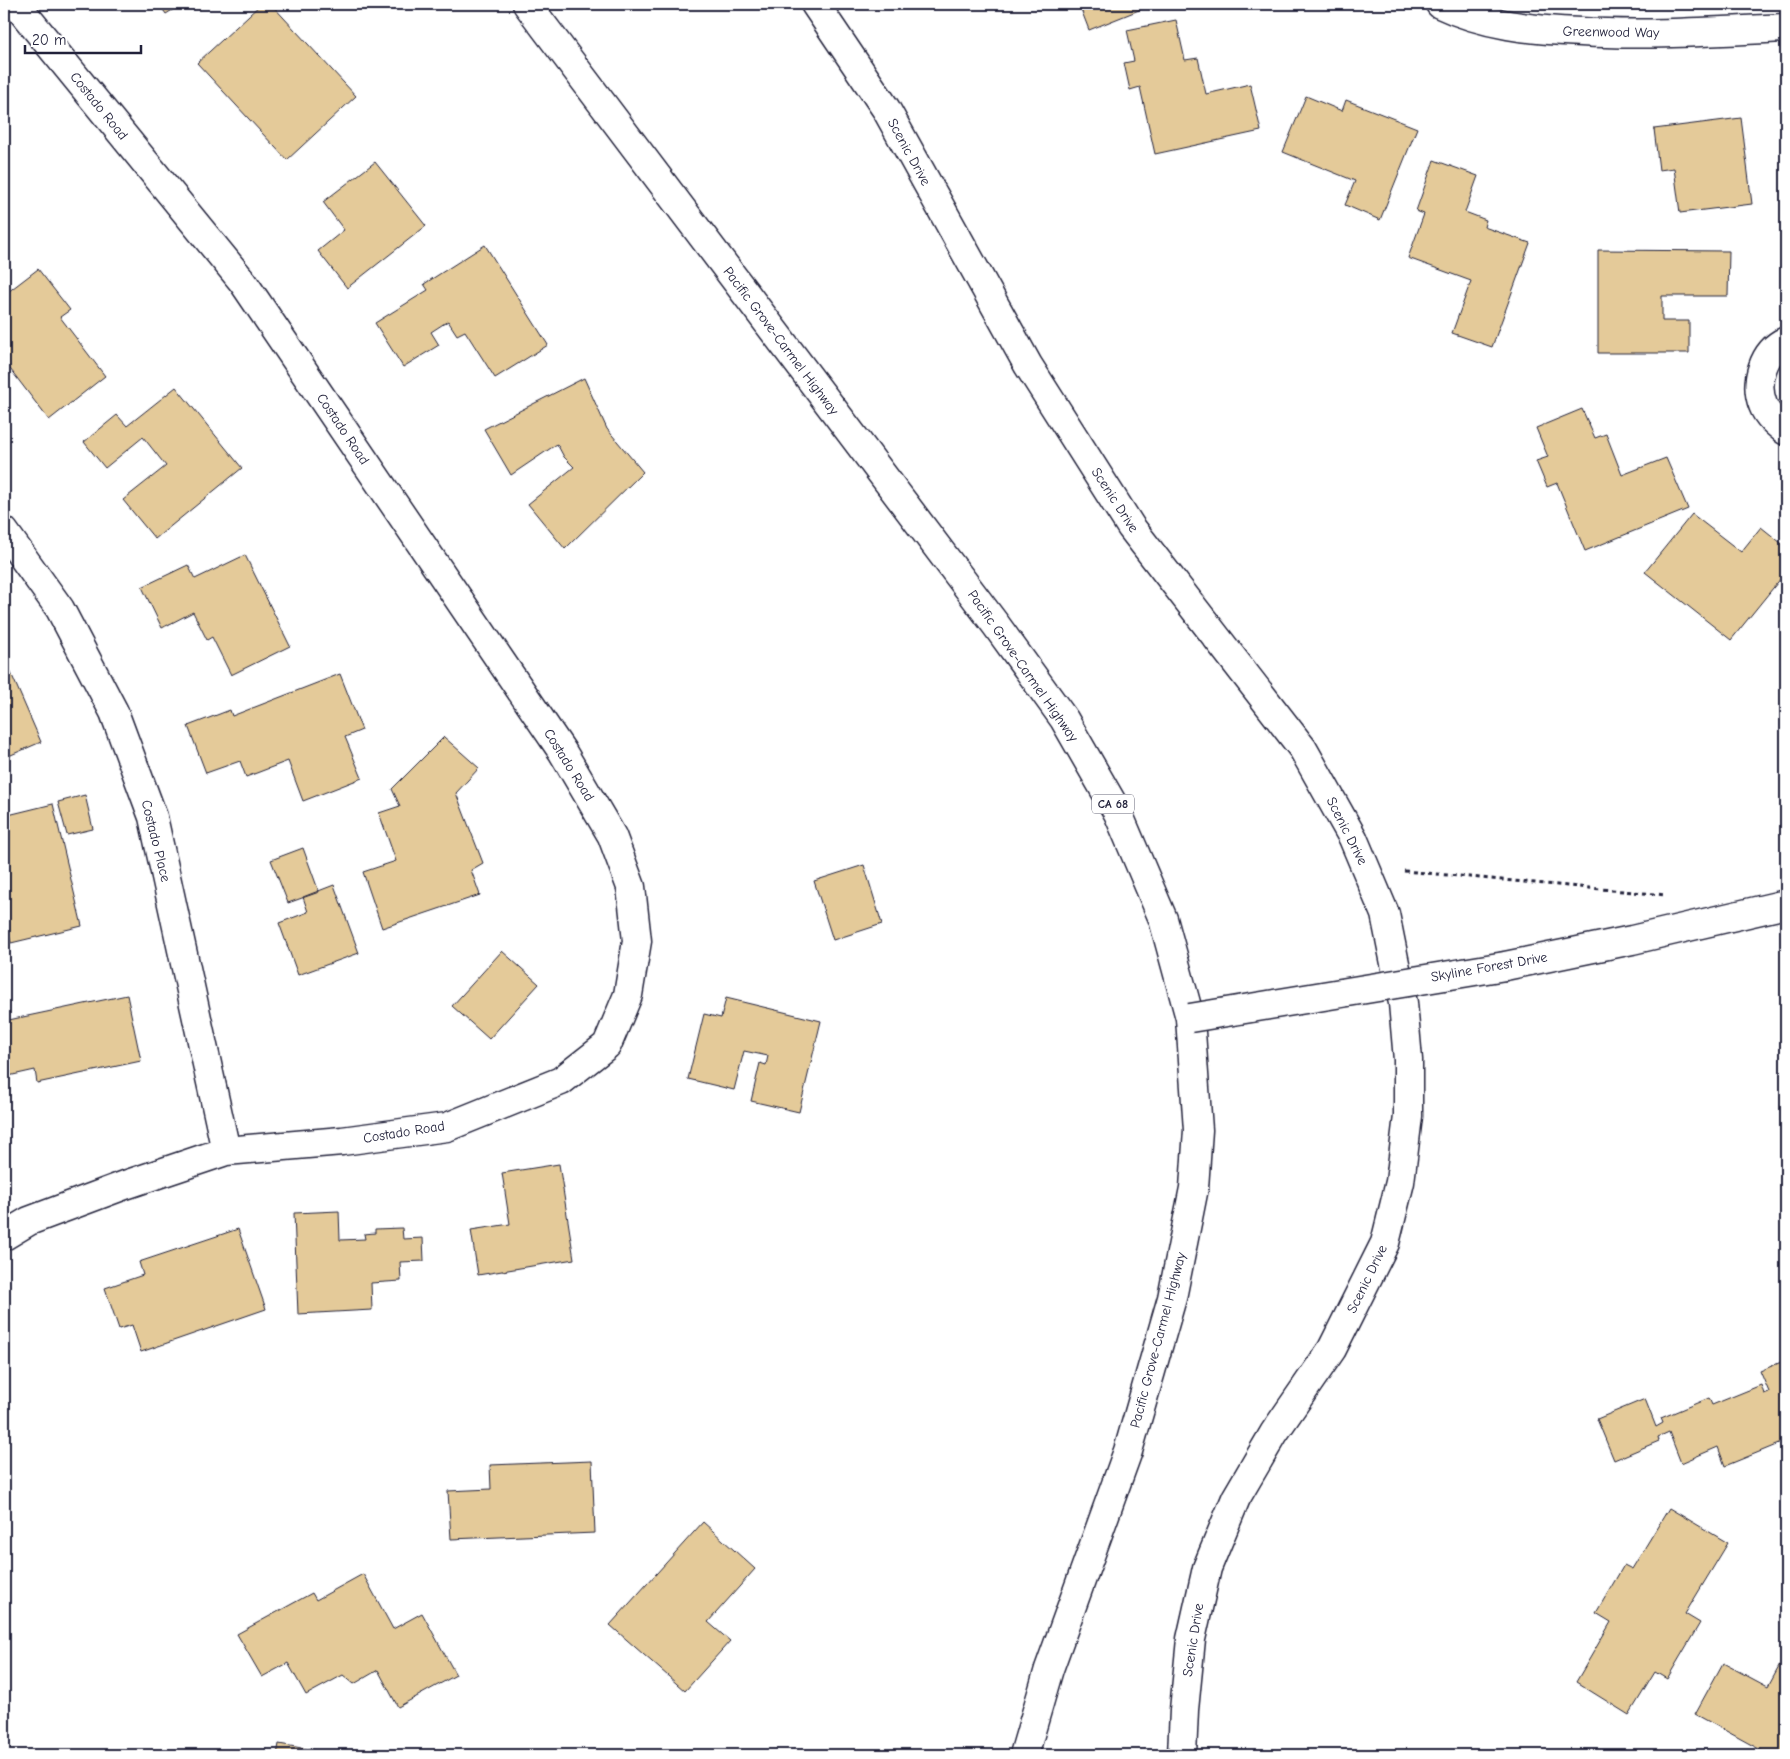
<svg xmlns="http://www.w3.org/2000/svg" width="1790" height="1759" font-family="'Comic Neue',sans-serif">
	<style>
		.building { fill: #e4ca99; stroke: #22223b }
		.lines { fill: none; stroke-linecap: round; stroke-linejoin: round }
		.street-casing { stroke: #22223b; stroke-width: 31 }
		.secondary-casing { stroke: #22223b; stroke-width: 31 }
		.primary-casing { stroke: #22223b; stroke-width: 31 }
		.path { stroke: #22223b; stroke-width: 3; stroke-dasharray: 4 4; stroke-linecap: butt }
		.street { stroke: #fff; stroke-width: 28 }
		.secondary { stroke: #fff; stroke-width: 28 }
		.primary { stroke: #fff; stroke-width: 28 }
		.secondary-bridge-casing { stroke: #22223b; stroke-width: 31; stroke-linecap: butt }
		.secondary-bridge { stroke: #fff; stroke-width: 28 }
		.labels { text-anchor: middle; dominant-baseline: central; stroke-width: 4.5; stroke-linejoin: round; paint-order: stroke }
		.shield { fill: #fff; stroke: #646476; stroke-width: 1 }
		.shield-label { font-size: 12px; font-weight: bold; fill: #22223b }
		.street-label { font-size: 14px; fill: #22223b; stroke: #fff }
	</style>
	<rect width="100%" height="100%" fill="#fff"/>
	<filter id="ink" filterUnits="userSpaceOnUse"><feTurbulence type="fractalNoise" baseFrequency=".02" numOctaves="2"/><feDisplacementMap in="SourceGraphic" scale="10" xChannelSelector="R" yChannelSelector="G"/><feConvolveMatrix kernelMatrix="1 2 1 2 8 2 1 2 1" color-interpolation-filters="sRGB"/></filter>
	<g filter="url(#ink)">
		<path class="building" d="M159 4H182L166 14Z
			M261 4H271L356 96 287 160 197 63Z
			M1079 4H1154L1089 30Z
			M1176 20 1185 60 1198 58 1206 94 1250 84 1261 131 1155 154 1140 87 1130 90 1124 63 1134 61 1127 30Z
			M1306 96 1342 111 1346 100 1417 128 1380 220 1345 205 1355 181 1283 152Z
			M1741 118 1752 204 1680 213 1674 168 1659 170 1654 129Z
			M1434 160 1478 176 1465 212 1486 220 1484 227 1530 243 1492 347 1452 333 1471 281 1408 258 1424 214 1416 211Z
			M375 162 426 226 347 288 318 251 344 230 323 202Z
			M485 245 548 345 495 378 465 331 457 335 448 321 431 332 439 345 403 367 375 323 428 290 424 284Z
			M1598 250 1729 251 1728 296H1662V321H1689V353H1598Z
			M38 269 70 310 60 317 105 376 49 420 4 361V295Z
			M584 378 607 429 643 472 565 549 528 504 574 467 564 457 557 444 511 475 484 429Z
			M176 387 242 468 155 539 123 500 166 466 143 437 105 468 84 442 117 415 127 426Z
			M1582 409 1595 438 1606 434 1622 475 1666 458 1688 509 1585 551 1557 483 1547 487 1536 461 1548 457 1536 428Z
			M1692 514 1741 552 1761 527 1786 547V572L1731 640 1645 572Z
			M245 555 290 646 231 675 212 637 207 640 193 612 162 628 142 587 188 565 195 579Z
			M4 657 41 742 4 758Z
			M340 674 362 730 345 737 362 778 303 801 288 761 246 777 240 761 206 773 188 726 230 710 232 716Z
			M444 737 479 768 456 793 483 863 471 870 480 895 382 928 363 872 396 861 379 813 400 806 392 789Z
			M85 795 93 829 67 835 58 802Z
			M53 804 82 926 11 943 4 913V816Z
			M303 848 319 892 288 903 271 860Z
			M864 865 882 924 833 940 814 881Z
			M334 885 359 953 298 975 279 923 308 912 303 897Z
			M502 951 539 984 489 1039 452 1006Z
			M127 995 141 1061 37 1083 35 1070 4 1077V1021Z
			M726 998 821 1021 799 1112 751 1101 760 1063 766 1065 768 1056 744 1051 734 1090 688 1079 704 1014 721 1018Z
			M559 1164 574 1259 478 1275 471 1230 510 1224 502 1173Z
			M339 1211 340 1240 365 1239 364 1234 375 1233V1229L402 1228 403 1239 423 1238 424 1261 400 1262 401 1281 371 1283 372 1310 298 1314 294 1213Z
			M238 1229 266 1309 141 1352 132 1325 119 1329 105 1288 143 1275 139 1262Z
			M1786 1360V1432L1784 1433 1786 1441 1725 1466 1718 1447 1681 1463 1669 1432 1658 1437 1659 1441 1614 1460 1597 1419 1645 1399 1656 1427 1663 1423 1661 1418 1709 1398 1712 1405 1761 1385 1764 1394 1769 1392 1760 1371Z
			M592 1461 595 1533 451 1539 448 1491 491 1489 490 1465Z
			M1669 1508 1728 1543 1685 1614 1700 1623 1667 1679 1655 1672 1629 1715 1576 1682 1611 1622 1596 1613 1624 1565 1632 1569Z
			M703 1522 755 1569 708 1622 730 1641 685 1691 610 1625Z
			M363 1574 393 1629 422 1613 456 1675 398 1707 378 1670 354 1684 343 1675 306 1695 288 1663 262 1677 237 1634 312 1593 316 1600Z
			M1786 1654V1755H1770L1695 1714 1723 1663 1768 1687Z
			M279 1744 341 1755H277Z"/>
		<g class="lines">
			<defs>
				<path id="street" d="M1440 4C1484 25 1532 30 1581 32 1649 36 1718 31 1786 28
					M1786 341C1763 351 1754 382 1763 405 1767 416 1777 424 1786 431
					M4 531 60 609 114 712 153 817 226 1151
					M4 1236 29 1221 125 1185 226 1151 342 1141 447 1127 561 1081 607 1045 628 995 637 941 631 887 612 836 562 751 243 282 16 4"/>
				<path id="secondary" d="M815 4 886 109 1028 365 1131 527 1303 749 1353 838 1385 914 1403 1003 1408 1060V1116L1400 1182 1385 1243 1332 1349 1274 1433 1236 1498 1207 1568 1191 1639 1184 1710 1182 1755
					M1505 966 1632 940 1786 904"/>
				<path id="primary" d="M527 4 996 625 1064 719 1118 813 1163 919 1190 1018 1198 1130 1194 1188 1172 1298 1128 1451 1049 1669 1024 1755"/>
			</defs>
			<use href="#street" class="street-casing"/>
			<use href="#secondary" class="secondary-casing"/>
			<use href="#primary" class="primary-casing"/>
			<path class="path" d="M1404 871 1666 895"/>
			<use href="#street" class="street"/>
			<use href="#secondary" class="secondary"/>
			<use href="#primary" class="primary"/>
			<defs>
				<path id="secondary-bridge" d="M1190 1018 1505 966"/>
			</defs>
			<use href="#secondary-bridge" class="secondary-bridge-casing"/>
			<use href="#secondary-bridge" class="secondary-bridge"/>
		</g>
	</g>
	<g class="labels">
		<rect class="shield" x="1092" y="794.5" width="42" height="19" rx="4"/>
		<g class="shield-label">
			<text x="1113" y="804">CA 68</text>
		</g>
		<g class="street-label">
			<text transform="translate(1611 32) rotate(1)">Greenwood Way</text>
			<text transform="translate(99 106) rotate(51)">Costado Road</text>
			<text transform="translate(909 152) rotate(61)">Scenic Drive</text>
			<text transform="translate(781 341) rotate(53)">Pacific Grove-Carmel Highway</text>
			<text transform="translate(343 429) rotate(56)">Costado Road</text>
			<text transform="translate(1115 500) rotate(57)">Scenic Drive</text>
			<text transform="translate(1023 666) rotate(55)">Pacific Grove-Carmel Highway</text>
			<text transform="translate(569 765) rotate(58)">Costado Road</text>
			<text transform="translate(1347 831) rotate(63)">Scenic Drive</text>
			<text transform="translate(156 841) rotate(76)">Costado Place</text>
			<text transform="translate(1489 967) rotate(-10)">Skyline Forest Drive</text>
			<text transform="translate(404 1132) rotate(-9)">Costado Road</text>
			<text transform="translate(1367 1279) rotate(-64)">Scenic Drive</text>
			<text transform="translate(1158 1340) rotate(-75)">Pacific Grove-Carmel Highway</text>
			<text transform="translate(1193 1640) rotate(-81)">Scenic Drive</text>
		</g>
	</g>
	<rect width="1790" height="1759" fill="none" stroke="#fff" stroke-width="20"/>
	<rect x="10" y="10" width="1770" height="1739" fill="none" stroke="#22223b" stroke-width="2" filter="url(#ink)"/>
	<path d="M25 45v8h116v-8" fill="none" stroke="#22223b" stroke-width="2.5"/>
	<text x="32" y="45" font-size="15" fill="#22223b" stroke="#ffffff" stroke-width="4" paint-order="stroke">20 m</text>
</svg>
